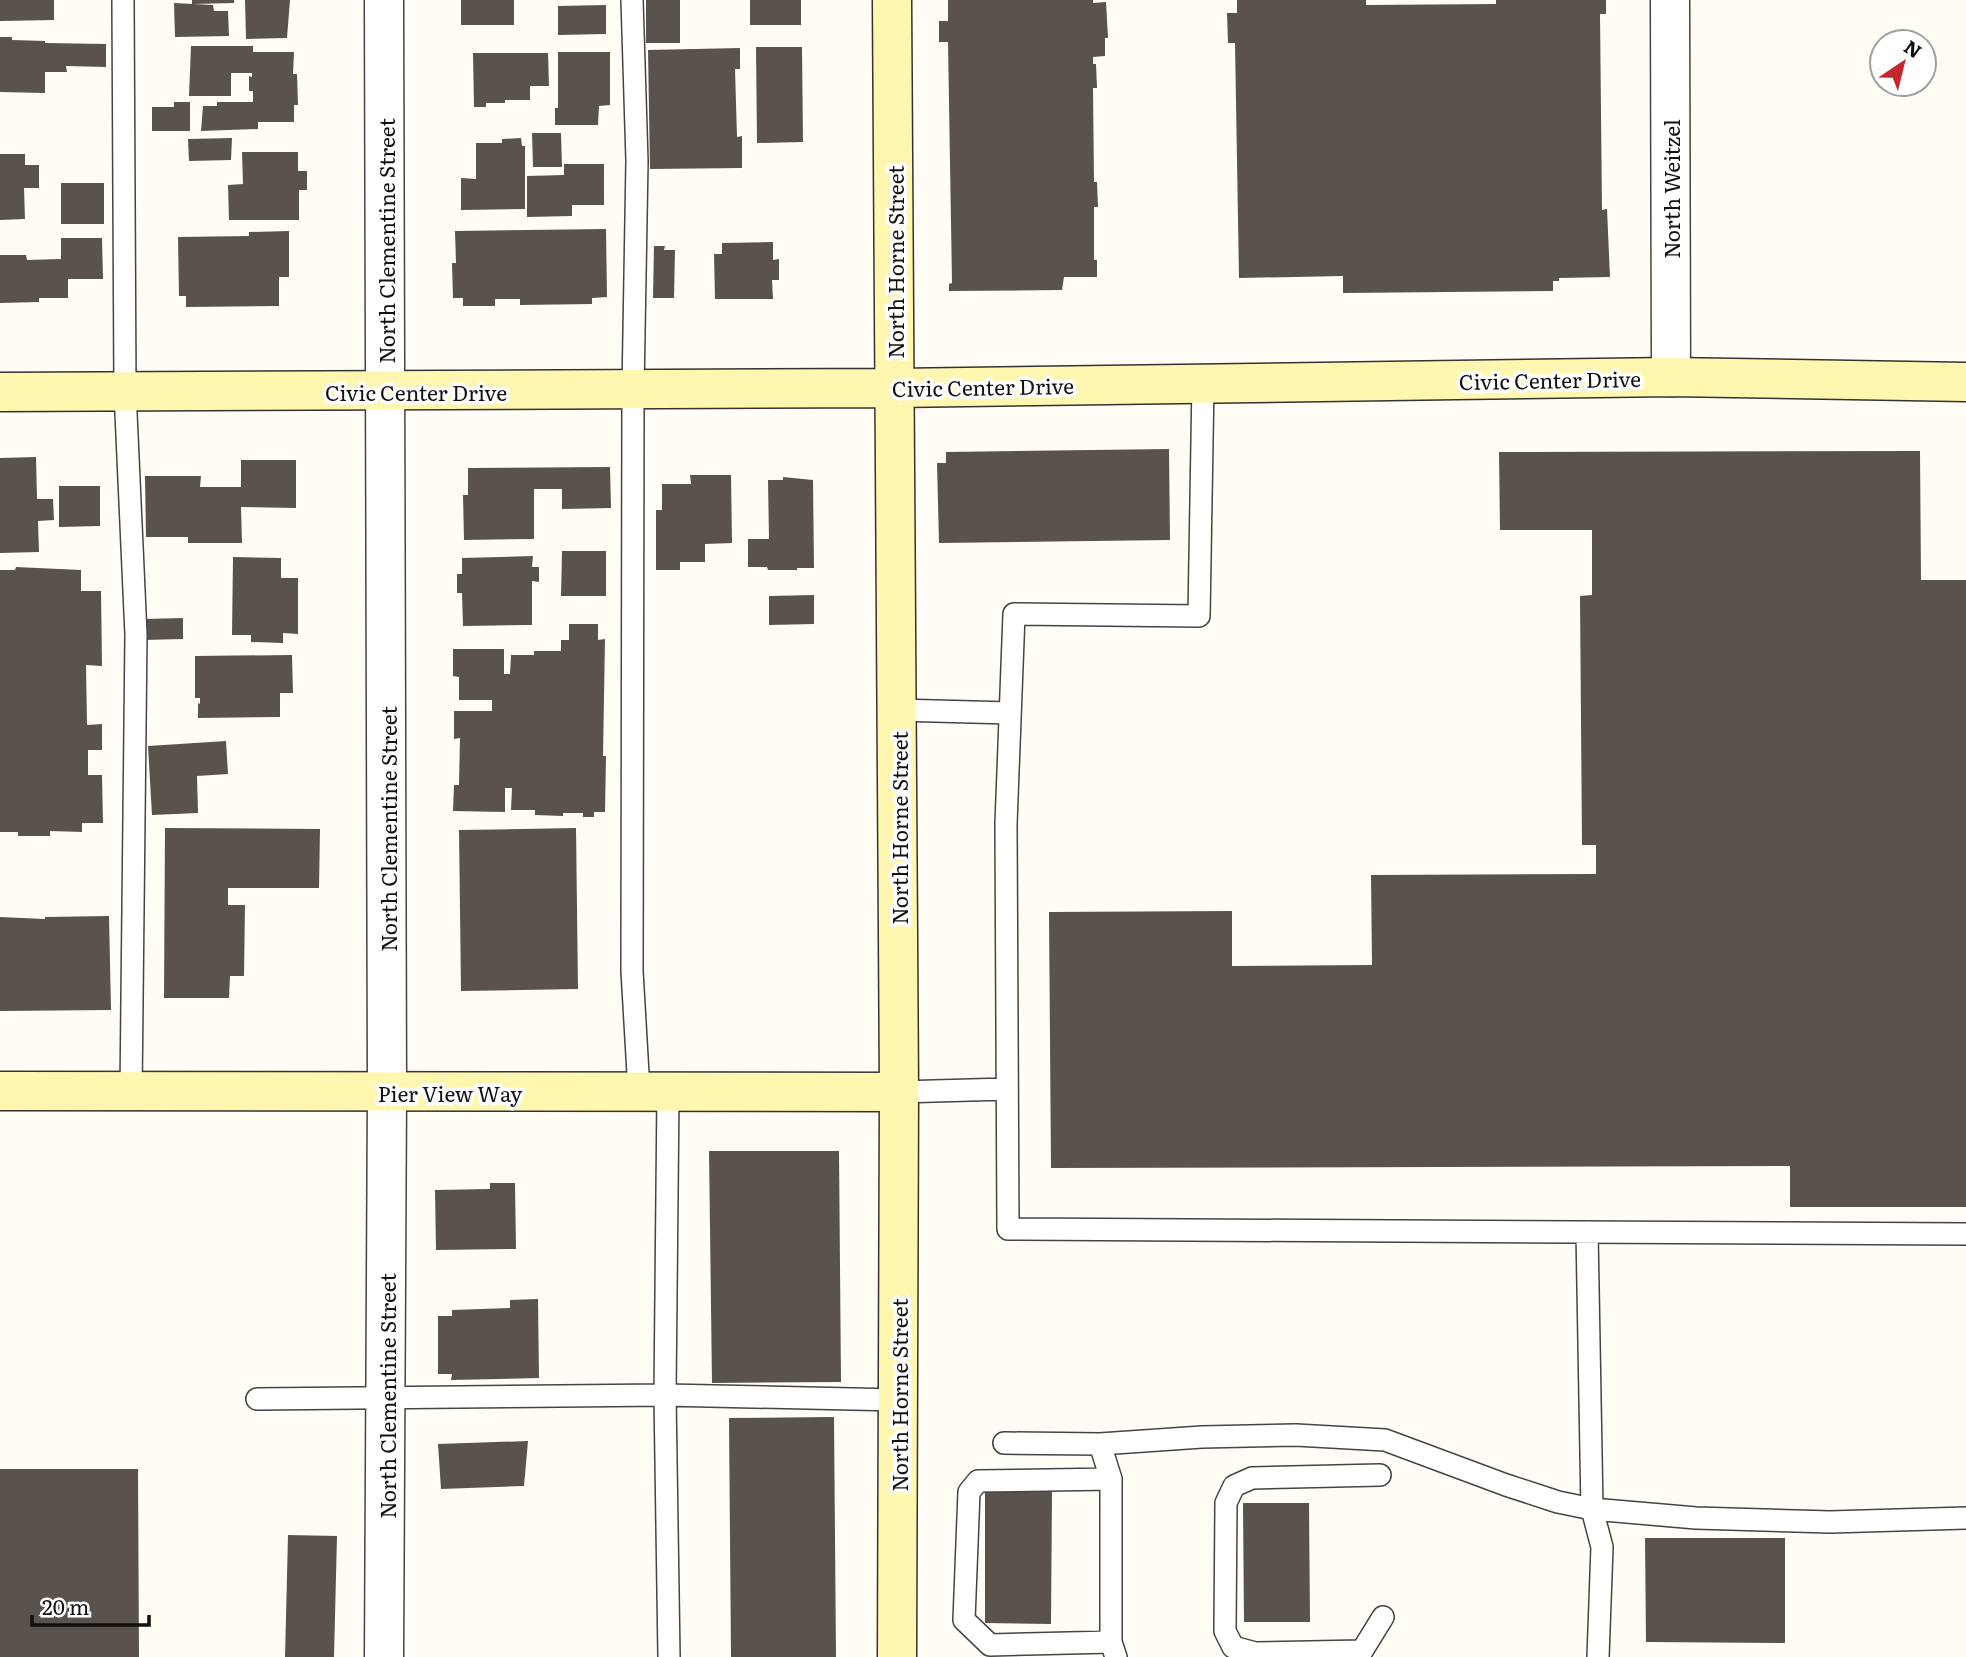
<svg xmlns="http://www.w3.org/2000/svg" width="1966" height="1657" font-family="Literata,serif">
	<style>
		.building { fill: #5a524d }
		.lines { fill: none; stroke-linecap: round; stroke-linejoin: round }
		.lane-casing { stroke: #444; stroke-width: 24 }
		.street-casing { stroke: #444; stroke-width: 41 }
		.secondary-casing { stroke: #333; stroke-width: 41 }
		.lane { stroke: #fff; stroke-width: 21 }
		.street { stroke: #fff; stroke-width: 38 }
		.secondary { stroke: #fff6b0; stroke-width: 38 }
		.labels { text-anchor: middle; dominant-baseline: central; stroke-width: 7; stroke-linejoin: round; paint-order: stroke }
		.street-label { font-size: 21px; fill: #111; stroke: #fff }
	</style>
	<rect width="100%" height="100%" fill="#fffdf5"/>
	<path class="building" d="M0 0H54V20L0 21Z
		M192 0H234V3L192 4Z
		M245 0H290L287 38 246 39Z
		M461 0H514V25H461Z
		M646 0H680V43H646Z
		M750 0H801V25H750Z
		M948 0H1093V3L1106 2 1108 38H1105V56L1093 57V64H1096L1097 88H1093L1094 182H1097L1098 207H1094V260H1097V277H1064L1062 290 949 291V284L952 283 948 42H939V21H948Z
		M1237 0H1366V5L1496 4V0H1606V14H1600L1602 210 1607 209 1610 277 1559 278V281H1553V291L1343 293V276L1239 278 1235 43H1228L1227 13H1237Z
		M174 3 213 5 214 11H228L229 36 175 37Z
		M606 5V34L558 35V6Z
		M0 37H12V40L45 41V43L106 44V67L66 66 67 72H45V93L0 92Z
		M191 46H253V52H294L293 74H297L298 105H294V122H258V129L201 131 203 106H217V102H253V91H249V76L252 77V73H231V96H189Z
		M756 47H802L803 142 757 143Z
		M740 48V69H735L737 137 742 136V168L650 169 648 50Z
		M558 52H610V105L599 106 598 125H555V108H558Z
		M473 53H548L549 86H530V100H505V103H486V107H474Z
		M174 102H190V131H152V107H174Z
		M532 133H561L562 167H533Z
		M232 138 231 160 189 161 188 139Z
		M521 138 522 146H525V209L461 210V178L476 179V143H502V139Z
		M242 152H298V171H307V190H299V220H229L228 185 243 184Z
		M0 154H25V165H39V188H24L25 219 0 220Z
		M564 164H604V205H572V216L527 217V176L564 175Z
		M61 183H104V224H61Z
		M606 229 607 297 592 298V304L520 305V299H495V306H463V298H453L452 263H456L455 231Z
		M289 231V277H279V306L186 307V296H179L178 237 249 236V232Z
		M61 238H102L103 279H68V298H39V302L0 303V255H26L27 260 61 259Z
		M773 242V260L779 259V280H772L773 299H715L714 254H722V243Z
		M654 246H665L664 250H675L674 298H653Z
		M1169 449 1170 540 939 543 937 463H946V452Z
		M1920 451 1921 580H1966V1207H1790V1166L1051 1168 1049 912 1232 911V966L1372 965 1371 875 1596 874V845H1582L1580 596 1592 595V530H1500L1499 452Z
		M36 457 37 499H53L54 520 38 521 39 552 0 553V458Z
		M241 460H296V508L241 507 242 543H188V537H146L145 476H201L200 487H241Z
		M610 467 611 508 562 509V489H534V539L464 540 463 495H468V468Z
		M690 475H731L732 543 705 544V562H680V570H656V510H662V484H691Z
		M783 477 813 480 814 568H797V570H768L767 567H748V539H769L768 480H783Z
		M59 486H100V526L59 527Z
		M562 551H606V596H561Z
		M533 556 532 567H539V582L532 581V625L463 626 462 593H457V574H462V558Z
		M233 557 281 558V578H298V634L283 633V643L251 642V635H232Z
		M16 567 81 570V591H101L102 666 86 665 87 725 102 724V750H88V775H102L103 823H82V832L50 831V836H18V832H0V570H15Z
		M814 595V624L769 625V596Z
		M183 618V639L144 640V619Z
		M569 624H598V640L605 639 603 756H606L605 812H594V817H583V813H563V816L535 815V810H511L512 788H505V812L453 811 454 785H459L460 738 454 739V711H492V700H459V677L453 676V649H504V674H510L511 655H534V651H561V640H569Z
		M292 655 293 693H280V717L198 718V703L200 704V698H195V656Z
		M226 741 228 774 197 776 198 813 152 815 148 746Z
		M165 828 320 829 319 888H228V905H245L244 976H230L229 998H164Z
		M576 828 578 989 461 991 459 830Z
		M109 916 111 1010 0 1011V917L45 919V917Z
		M709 1151H839L841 1382 712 1383Z
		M490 1183H515L516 1249 436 1250 435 1190 490 1189Z
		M538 1299 539 1378 451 1380 452 1374H438V1316H452V1310L510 1308V1300Z
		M834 1417 836 1657H731L729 1418Z
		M528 1441 524 1486 441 1489 438 1444Z
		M0 1469H138L139 1657H0Z
		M985 1491 1052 1492 1051 1624 985 1623Z
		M1243 1503H1309L1310 1622H1244Z
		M288 1535 337 1536 334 1657H285Z
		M1645 1538H1785V1643L1646 1642Z"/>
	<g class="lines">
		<defs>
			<path id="lane" d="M123 0 125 391 136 635 131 1092
				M632 0 637 161 633 390 632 971 639 1091
				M1203 383 1199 616 1014 614 1006 824 1008 1229 1966 1234
				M897 710 1010 713
				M668 1092 665 1395 669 1657
				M899 1092 1006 1089
				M1587 1232 1592 1509 1602 1547 1598 1657
				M257 1399 665 1395 898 1400
				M1004 1443 1100 1444 1202 1437 1296 1435 1385 1440 1506 1485 1558 1502 1592 1509 1696 1518 1830 1522 1966 1518
				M1100 1444 1111 1479V1642L1116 1657
				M1380 1475 1252 1478 1234 1486 1226 1503 1225 1631 1233 1647 1255 1653 1362 1651 1383 1617
				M1111 1642 990 1645 964 1620 969 1492 978 1481 1111 1479"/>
			<path id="street" d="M384 0 387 1092 384 1657
				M1670 0 1671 377"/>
			<path id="secondary" d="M892 0 899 1092 897 1657
				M0 392 895 388 1671 377 1966 382
				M0 1091 899 1092"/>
		</defs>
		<use href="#lane" class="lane-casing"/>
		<use href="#street" class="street-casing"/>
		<use href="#secondary" class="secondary-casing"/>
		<use href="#lane" class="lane"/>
		<use href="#street" class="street"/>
		<use href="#secondary" class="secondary"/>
	</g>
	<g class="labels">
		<g class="street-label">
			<text transform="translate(1670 189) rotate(-90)">North Weitzel</text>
			<text transform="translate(385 241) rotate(-90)">North Clementine Street</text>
			<text transform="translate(894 262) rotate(-90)">North Horne Street</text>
			<text transform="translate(1550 379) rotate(-1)">Civic Center Drive</text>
			<text transform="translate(983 386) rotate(-1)">Civic Center Drive</text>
			<text x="416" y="391">Civic Center Drive</text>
			<text transform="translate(898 828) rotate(-90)">North Horne Street</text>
			<text transform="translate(387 829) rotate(-90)">North Clementine Street</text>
			<text x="450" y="1092">Pier View Way</text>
			<text transform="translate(898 1395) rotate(-90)">North Horne Street</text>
			<text transform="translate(386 1396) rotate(-90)">North Clementine Street</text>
		</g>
	</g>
	<g transform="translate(1903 63) rotate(35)"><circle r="33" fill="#ffffff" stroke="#a0a0a0" stroke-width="2"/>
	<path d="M0-5L12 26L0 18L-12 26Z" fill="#c4262e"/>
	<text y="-10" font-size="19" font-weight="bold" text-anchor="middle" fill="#111111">N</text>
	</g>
	<path d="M32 1615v10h117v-10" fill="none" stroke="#111111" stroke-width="3.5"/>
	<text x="42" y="1615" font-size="21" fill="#111111" stroke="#ffffff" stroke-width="5" paint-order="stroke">20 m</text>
</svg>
